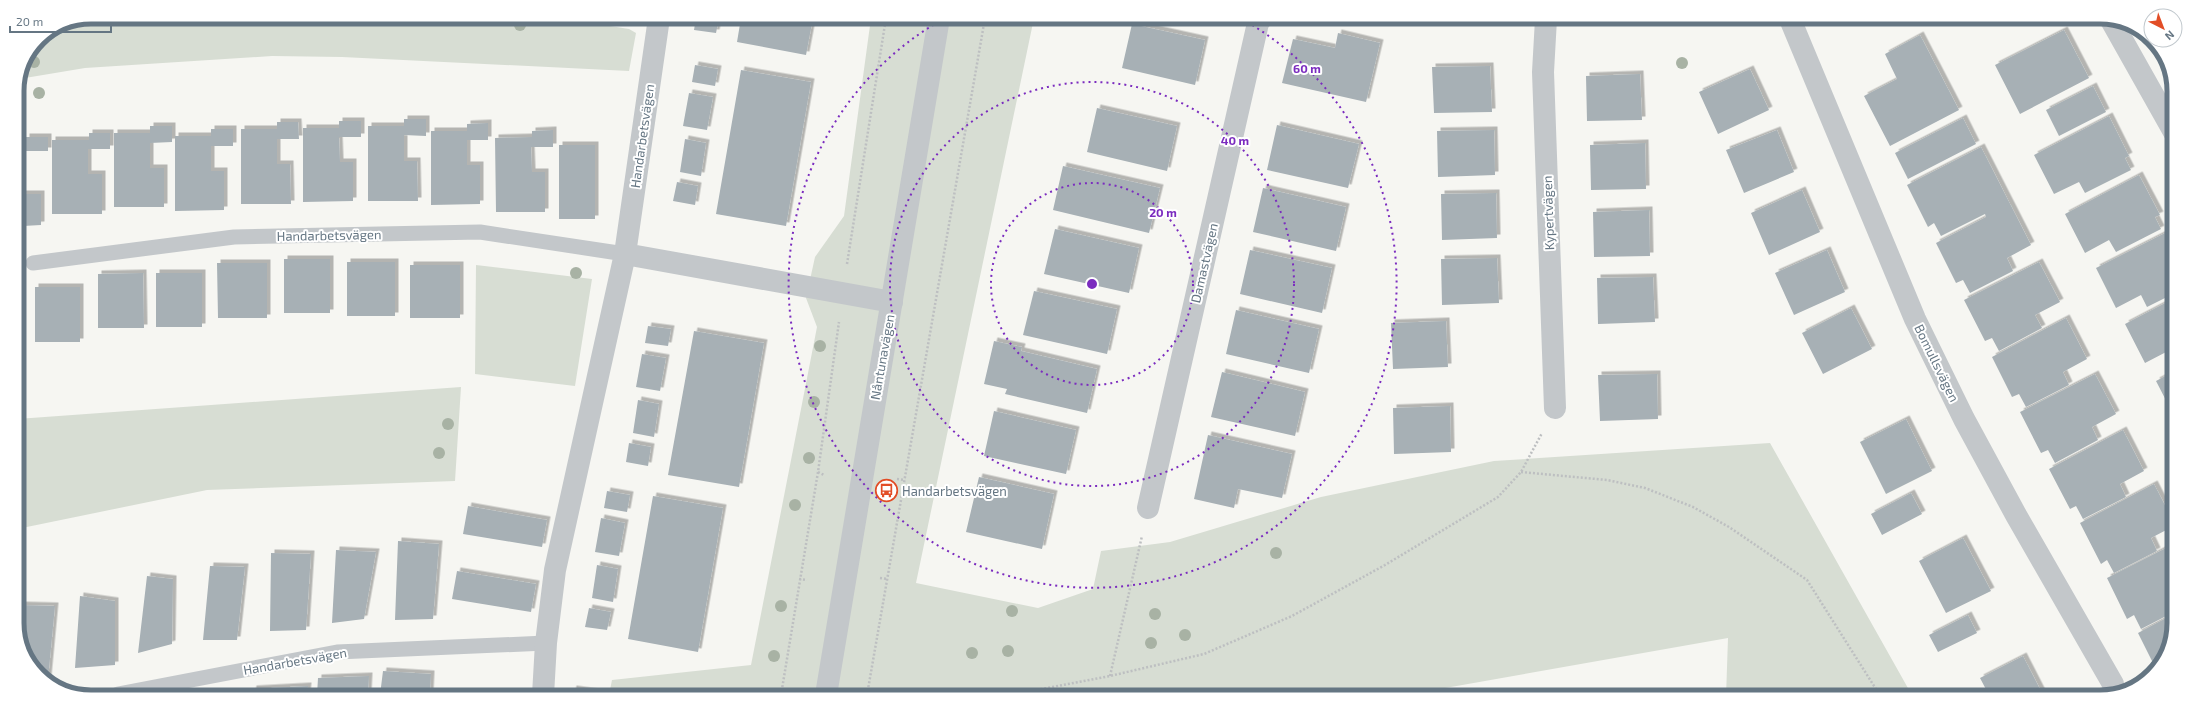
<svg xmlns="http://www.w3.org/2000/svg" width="2191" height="714" font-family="'Exo 2',sans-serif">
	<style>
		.green { fill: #d7ddd3 }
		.building { fill: #a7b0b5; filter: url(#shadow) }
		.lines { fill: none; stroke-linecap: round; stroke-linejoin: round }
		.path { stroke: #bdbfc1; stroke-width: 2.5; stroke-dasharray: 2 2; stroke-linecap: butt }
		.service { stroke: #c3c7ca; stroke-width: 15 }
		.minor { stroke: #c3c7ca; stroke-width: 22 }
		.tertiary { stroke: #c3c7ca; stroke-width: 22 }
		.tree { fill: #a8b2a4 }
		.ring { fill: none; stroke: #7b2cbf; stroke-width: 2; stroke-dasharray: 2 4 }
		.labels { text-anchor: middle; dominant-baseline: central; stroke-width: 4; stroke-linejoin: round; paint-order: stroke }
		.street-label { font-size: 13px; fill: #657683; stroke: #fff }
		.poi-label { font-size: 13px; fill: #657683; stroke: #fff; text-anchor: start }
		.rim { fill: none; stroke: #657683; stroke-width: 5 }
		.centre { fill: #7b2cbf; stroke: #fff; stroke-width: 2 }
		.ring-label { font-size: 12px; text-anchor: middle; font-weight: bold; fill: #7b2cbf; stroke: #fff; stroke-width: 4; stroke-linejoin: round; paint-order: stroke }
	</style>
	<defs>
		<filter id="shadow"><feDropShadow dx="3.5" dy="-3.5" stdDeviation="0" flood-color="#0004"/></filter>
	</defs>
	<rect width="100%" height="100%" fill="#f6f6f2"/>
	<path class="green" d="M91 17 560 18 629 29 636 33 629 71 342 57 272 56 85 68 19 79C24 55 39 32 63 22 71 19 82 19 91 17Z
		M871 18H1034L916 583 1038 608 1093 589 1101 551 1170 542 1321 497 1494 461 1770 443 1913 697H1726L1728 638 1400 696 609 695 612 680 751 665 817 327 806 298 815 257 844 216Z
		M476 265 592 279 575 386 475 374Z
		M461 387 455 481 207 490 17 529V419Z"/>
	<path class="building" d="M696 18H719L716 33 694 30Z
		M741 18H813L806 55 737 42Z
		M1132 24 1205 40 1195 85 1122 68Z
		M2064 30 2089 78 2020 114 1995 65Z
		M1338 33 1380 43 1366 102 1282 83 1293 39 1335 48Z
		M1920 35 1959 110 1890 146 1864 96 1897 79 1885 54Z
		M695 65 718 69 715 86 692 82Z
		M1490 66 1492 112 1434 113 1432 67Z
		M1750 69 1769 110 1718 134 1699 92Z
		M741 70 811 82 786 226 716 214Z
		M1640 74 1642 120 1587 121 1586 76Z
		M2093 86 2106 112 2059 136 2046 110Z
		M689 93 713 97 707 130 683 126Z
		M1097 108 1177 126 1167 171 1087 152Z
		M2109 116 2129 156 2125 158 2131 170 2085 193 2079 182 2054 194 2034 155Z
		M1963 118 1976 144 1908 179 1895 153Z
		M404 119H426V136L404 135V161H417L418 201H368V126H404Z
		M339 121H361V137H339L340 162H353V201L303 202V128H339Z
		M277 122H298L299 139H277V164H290L291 204H241V129H277Z
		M488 123V140H467V165H480V204L431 205V131H467V124Z
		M1277 125 1359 144 1348 188 1267 170Z
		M150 126H172V142L150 143V168H164V207H114V133H150Z
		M211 129H233V146H211V171H224V210L175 211V136H211Z
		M553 130V147H531L532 172H545V212H496L495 138 532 137V131Z
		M1494 130 1495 175 1438 177 1437 131Z
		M1777 130 1794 172 1744 193 1726 150Z
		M89 133H110V149H88V174H102V214H52V140H89Z
		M26 137H48V151H26Z
		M685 139 706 143 701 176 680 172Z
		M1645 143 1646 189 1591 190 1590 145Z
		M559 145H595V219H559Z
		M1981 147 2031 245 2007 258 2013 271 1970 293 1963 280 1956 283 1936 243 1986 217 1985 214 1941 236 1934 223 1928 227 1907 185Z
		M1063 166 1160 188 1149 233 1053 210Z
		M2139 175 2160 215 2155 217 2161 229 2116 252 2109 240 2085 253 2065 214Z
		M677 182 698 186 695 205 673 201Z
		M1263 188 1346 207 1336 251 1253 232Z
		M1802 190 1820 232 1769 255 1751 213Z
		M1496 193 1497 238 1442 240 1441 194Z
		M22 194H41V225L23 226Z
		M1649 210 1650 256 1594 257 1593 212Z
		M1055 229 1139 248 1129 293 1044 274Z
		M2171 230 2173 235V294L2147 307 2141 295 2116 308 2096 268Z
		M1250 250 1332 268 1322 313 1240 294Z
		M1827 250 1845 292 1794 315 1775 273Z
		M1497 258 1499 303 1442 305 1441 259Z
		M284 259H330V313H284Z
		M347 262H395V316H347Z
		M2039 262 2060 302 2035 315 2042 328 1999 351 1992 338 1985 341 1964 300Z
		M217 263H267V318H218Z
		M410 265H460V318H410Z
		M143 273 144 328H98V274Z
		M156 273H202V327H156Z
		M1653 277 1655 322 1598 324 1597 278Z
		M35 287H80V342H35Z
		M1034 291 1117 309 1107 354 1023 335Z
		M2173 299V356L2170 350 2145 363 2125 324Z
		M1851 308 1872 349 1823 374 1802 333Z
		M1236 310 1319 329 1309 373 1226 354Z
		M2066 318 2087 359 2063 372 2069 385 2026 407 2019 394 2012 397 1992 357Z
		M1446 321 1448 367 1393 369 1391 323Z
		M648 326 671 329 668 346 645 343Z
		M694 331 764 343 739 487 668 475Z
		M994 341 1022 347 1021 351 1097 369 1087 413 1005 394 1007 389 984 384Z
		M642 354 666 358 660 391 636 387Z
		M1222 372 1305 392 1295 436 1211 417Z
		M2173 372 2172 412 2156 381Z
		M1657 374 1658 419 1600 421 1598 375Z
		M2095 374 2116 414 2092 427 2098 440 2055 463 2048 450 2041 453 2020 412Z
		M638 400 659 404 654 437 633 433Z
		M1450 406 1451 452 1394 454 1393 408Z
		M994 411 1076 430 1066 474 984 456Z
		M1906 419 1932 471 1886 494 1860 442Z
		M2123 430 2144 471 2120 484 2126 497 2083 519 2076 506 2070 509 2049 469Z
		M1208 435 1292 454 1282 498 1238 489 1234 508 1194 499Z
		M629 443 651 447 648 466 626 462Z
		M979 477 1054 494 1042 549 966 532Z
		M2154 484 2172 519V527L2151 538 2157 551 2114 573 2107 560 2101 564 2080 523Z
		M607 491 630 495 627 512 604 508Z
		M1911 493 1922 514 1882 535 1871 514Z
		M653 496 723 508 698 652 628 639Z
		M468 506 547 520 542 547 463 534Z
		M601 518 625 523 619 556 595 552Z
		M1963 538 1991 591 1946 613 1919 561Z
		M398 541 439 544 433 619 395 620Z
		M2172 545V613L2141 629 2134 615 2127 619 2107 578Z
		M336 550 376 552 364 619 332 623Z
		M271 553 311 554 306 630 270 631Z
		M597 565 618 569 613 602 592 598Z
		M210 566 245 567 237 640H203Z
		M457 571 536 584 531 612 452 599Z
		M147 576 173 579 172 644 138 653Z
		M80 596 115 601V665L75 668Z
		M17 605 55 606 48 679 32 668 17 628Z
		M589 608 611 612 607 630 585 627Z
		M1968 615 1977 633 1938 652 1929 635Z
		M2172 615 2171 643 2155 667 2138 633Z
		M2023 656 2044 697H1990L1980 678Z
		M383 671 431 674 430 695H380Z
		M369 676 368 695H317L318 678Z
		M308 686 307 695H252L253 689Z
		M573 689 601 693V695H572Z"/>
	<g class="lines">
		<path class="path" d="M847 264 886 18
			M818 472 824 475
			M1521 472 1607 480 1645 488 1693 507 1729 527 1807 580 1881 697
			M897 479 905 480
			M880 578 888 579
			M799 579 807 580
			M1110 676 1142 536
			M781 695 818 472 839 322
			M867 695 985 18
			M1005 696 1110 676 1204 654 1292 616 1385 565 1498 497 1521 472 1542 433"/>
		<path class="service" d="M33 263 234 237 480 232 625 254
			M118 694 337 652 546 643"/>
		<path class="minor" d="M1546 19 1543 72 1555 408
			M1790 19 1915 319 1964 419 2016 515 2113 684 2114 692
			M2111 20 2174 132
			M625 254 892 302
			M1148 508 1258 23 1262 18
			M543 695 546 643 555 570 625 254 659 18"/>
		<path class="tertiary" d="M826 695 939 18"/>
	</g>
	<g class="tree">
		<circle cx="520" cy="25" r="6"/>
		<circle cx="34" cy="62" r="6"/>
		<circle cx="1682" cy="63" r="6"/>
		<circle cx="39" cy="93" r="6"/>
		<circle cx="576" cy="273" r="6"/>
		<circle cx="820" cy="346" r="6"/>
		<circle cx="814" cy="402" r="6"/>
		<circle cx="448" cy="424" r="6"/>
		<circle cx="439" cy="453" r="6"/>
		<circle cx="809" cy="458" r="6"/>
		<circle cx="795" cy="505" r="6"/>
		<circle cx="1276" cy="553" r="6"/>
		<circle cx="781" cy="606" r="6"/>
		<circle cx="1012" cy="611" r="6"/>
		<circle cx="1155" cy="614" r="6"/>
		<circle cx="1185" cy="635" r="6"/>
		<circle cx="1151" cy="643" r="6"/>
		<circle cx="1008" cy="651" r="6"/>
		<circle cx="972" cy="653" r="6"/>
		<circle cx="774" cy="656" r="6"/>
	</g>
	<g class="ring">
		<circle cx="1092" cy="284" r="101"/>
		<circle cx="1092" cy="284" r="202"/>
		<path d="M1242 19A304 304 0 1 1 945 18"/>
	</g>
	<defs>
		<symbol id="bus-ring" viewBox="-11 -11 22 22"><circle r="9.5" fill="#fff" stroke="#e24d26" stroke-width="1.5"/><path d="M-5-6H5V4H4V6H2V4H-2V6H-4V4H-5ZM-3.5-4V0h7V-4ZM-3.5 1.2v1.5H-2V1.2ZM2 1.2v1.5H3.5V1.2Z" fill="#e24d26"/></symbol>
	</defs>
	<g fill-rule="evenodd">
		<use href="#bus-ring" x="874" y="478" width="25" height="25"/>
	</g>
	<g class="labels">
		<g class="street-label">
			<text transform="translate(642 136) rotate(-82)">Handarbetsvägen</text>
			<text transform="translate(1548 213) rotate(-92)">Kypertvägen</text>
			<text transform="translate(329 235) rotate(-1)">Handarbetsvägen</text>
			<text transform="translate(1204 263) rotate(-77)">Damastvägen</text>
			<text transform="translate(882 357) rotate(-80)">Nåntunavägen</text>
			<text transform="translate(1937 363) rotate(64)">Bomullsvägen</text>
			<text transform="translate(295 661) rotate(-10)">Handarbetsvägen</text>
		</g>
		<g class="poi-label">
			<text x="902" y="491">Handarbetsvägen</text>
		</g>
	</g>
	<path d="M0 0H2191V714H0ZM91 24H2100A67 67 0 0 1 2167 91V623A67 67 0 0 1 2100 690H91A67 67 0 0 1 24 623V91A67 67 0 0 1 91 24Z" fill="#fff" fill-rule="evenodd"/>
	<path class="rim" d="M91 24H2100A67 67 0 0 1 2167 91V623A67 67 0 0 1 2100 690H91A67 67 0 0 1 24 623V91A67 67 0 0 1 91 24Z"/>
	<circle cx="1092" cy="284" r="6" class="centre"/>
	<g class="ring-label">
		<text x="1307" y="73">60 m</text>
		<text x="1235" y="145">40 m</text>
		<text x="1163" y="217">20 m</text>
	</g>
	<g transform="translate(2163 28) rotate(138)"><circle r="19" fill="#ffffff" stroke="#c1c8cd"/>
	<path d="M0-3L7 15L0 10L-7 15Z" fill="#e24d26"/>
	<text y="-6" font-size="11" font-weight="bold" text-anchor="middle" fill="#657683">N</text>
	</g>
	<path d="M10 26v6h101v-6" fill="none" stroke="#657683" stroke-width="2"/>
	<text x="16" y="26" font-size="12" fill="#657683" stroke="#ffffff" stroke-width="3" paint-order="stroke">20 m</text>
</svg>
